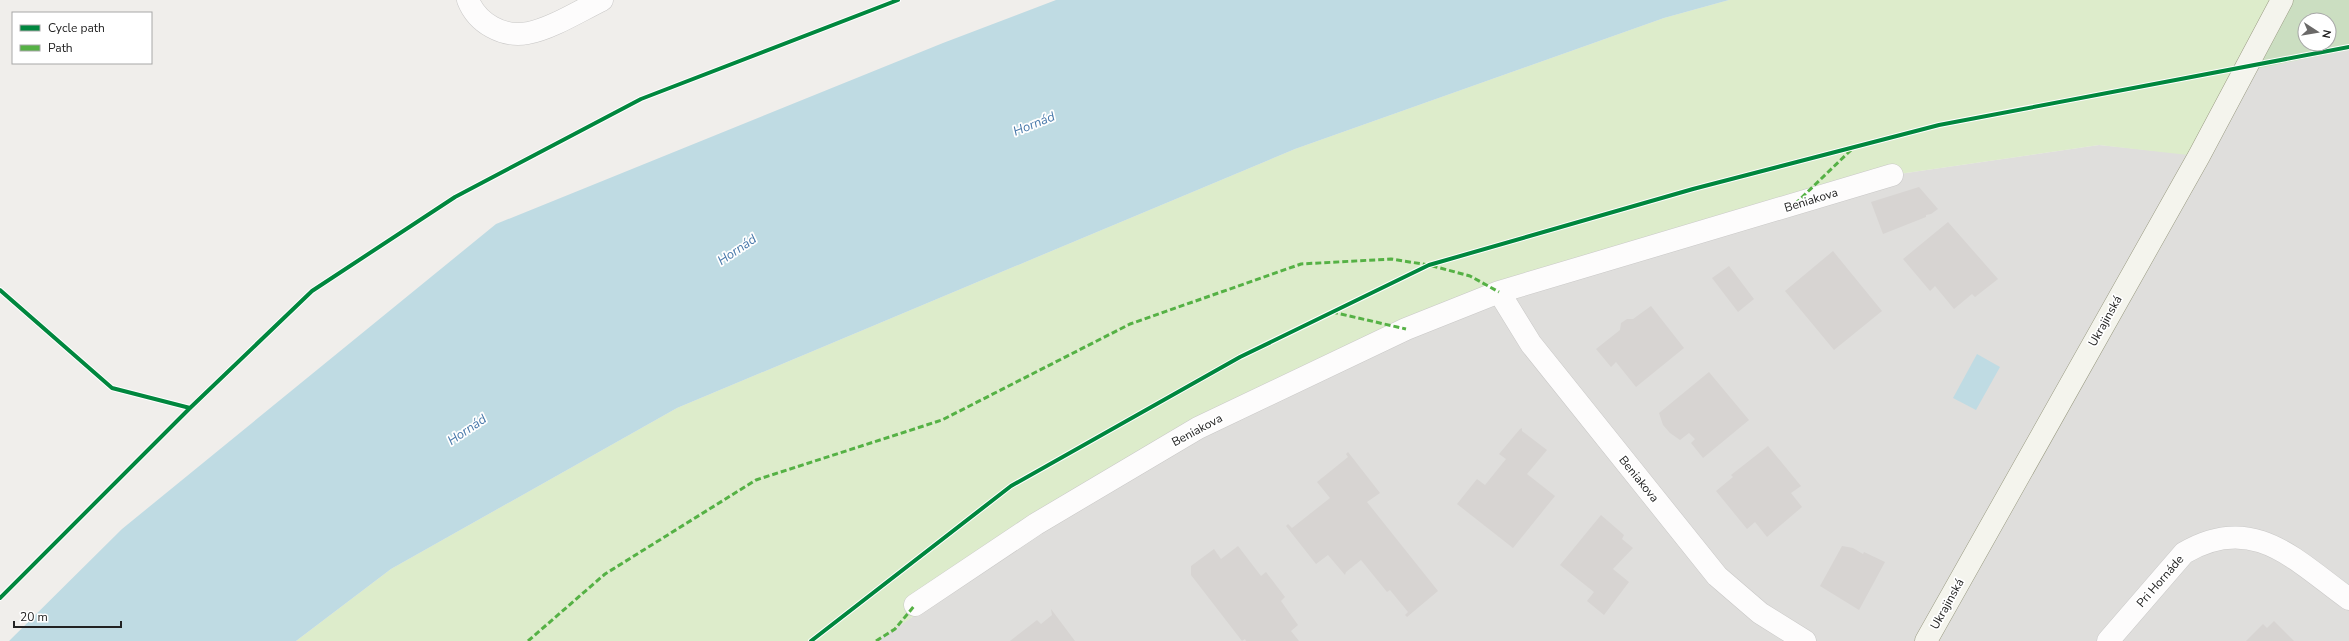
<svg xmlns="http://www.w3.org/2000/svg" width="2349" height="641" font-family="'Nunito Sans',sans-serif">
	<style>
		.residential { fill: #dfdedc }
		.grass { fill: #ddeccb }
		.forest { fill: #cbdec1; fill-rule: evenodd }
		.water { fill: #bfdbe3 }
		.building { fill: #d7d4d2 }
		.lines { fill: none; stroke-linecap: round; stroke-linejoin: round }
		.street-casing { stroke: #c9c8c7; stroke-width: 23 }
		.secondary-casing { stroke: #999a82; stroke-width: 23 }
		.street { stroke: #fdfcfc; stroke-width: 22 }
		.secondary { stroke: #f4f4ed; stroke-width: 22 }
		.quiet { stroke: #55b145; stroke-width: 3; stroke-dasharray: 6 3; stroke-linecap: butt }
		.cycleway-casing { stroke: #fff; stroke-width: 6 }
		.cycleway { stroke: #00873e; stroke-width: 4 }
		.labels { text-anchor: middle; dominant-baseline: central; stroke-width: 3.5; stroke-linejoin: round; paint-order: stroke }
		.street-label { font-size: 12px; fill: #222; stroke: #fff }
		.water-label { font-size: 13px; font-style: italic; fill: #4a7aab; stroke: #fff }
	</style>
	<rect width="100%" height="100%" fill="#f0eeeb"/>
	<path class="residential" d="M2349 50V641H876L1198 428 1406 329 1892 175 2099 145 2197 155 2246 71Z"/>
	<path class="grass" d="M1729 0H2280L2197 156 2099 145 1892 175 1499 292 1198 428 876 641H296L391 569 677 408 1295 149 1664 18Z"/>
	<path class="forest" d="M2280 0H2349V50L2246 71ZM2305 20H2329V44H2305Z"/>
	<path class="water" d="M1056 0H1729L1664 18 1295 149 677 408 391 569 296 641H9L122 529 496 224 943 43Z
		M1977 354 2000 367 1976 410 1953 398Z"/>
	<path class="building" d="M1919 187 1938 209 1931 214 1926 215V217L1883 234 1871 202Z
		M1948 222 1998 279 1975 297 1972 294 1954 309 1935 286 1930 291 1903 259Z
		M1833 251 1882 311 1834 350 1785 291Z
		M1729 266 1754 299 1738 312 1712 278Z
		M1651 306 1684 348 1636 387 1616 362 1611 367 1596 349 1620 330 1621 323 1627 319H1633Z
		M1709 372 1749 420 1703 458 1691 443 1695 439 1689 433 1680 440 1670 433 1663 425 1659 413Z
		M1522 428V431L1547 450 1527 474 1555 496 1513 548 1457 504 1477 479 1485 485 1506 459 1499 454 1520 429Z
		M1768 446 1801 486 1791 493 1802 507 1767 537 1755 522 1747 529 1716 491 1733 477 1731 475Z
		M1348 452 1380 493 1367 502 1438 591 1407 617 1405 615 1408 612 1390 590 1387 592 1361 560 1346 572 1345 575 1328 555 1316 564 1286 526 1288 524 1292 528 1330 498 1317 482 1348 457 1346 454Z
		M1601 515 1624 535 1622 539 1633 548 1613 569 1629 582 1604 615 1587 601 1594 592 1560 565Z
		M1238 546 1261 576 1266 572 1285 597 1281 601 1298 625 1291 631 1299 641H1246L1245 639 1242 641 1191 575V566L1214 549 1221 559Z
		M1842 546 1853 548 1863 554 1864 552 1885 562 1859 610 1820 586Z
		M1051 609 1075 641H1010L1037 620 1041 624 1052 615Z
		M2274 621 2294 641H2246L2263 624 2267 628Z"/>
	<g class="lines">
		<defs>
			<path id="street" d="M468 0C477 23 503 38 528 33 551 29 581 10 602 0
				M915 605 1036 524 1198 428 1406 329 1499 292
				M1805 641 1760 613 1717 576 1531 344 1499 292 1892 175
				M2108 641 2184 553C2253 512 2295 560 2349 599"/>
			<path id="secondary" d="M1926 641 2199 156 2282 0"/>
		</defs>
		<use href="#street" class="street-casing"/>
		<use href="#secondary" class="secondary-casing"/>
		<use href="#street" class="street"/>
		<use href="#secondary" class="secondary"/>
		<path class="quiet" d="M1795 204 1852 149
			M1332 312 1406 329
			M528 641 605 574 756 480 942 420 1130 324 1301 264 1391 259 1429 265 1470 276 1499 292
			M876 641 895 629 915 605"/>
		<defs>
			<path id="cycleway" d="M0 290 112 388 190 408
				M0 598 190 408 312 291 455 197 641 99 898 0
				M811 641 1011 486 1240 357 1429 265 1693 189 1939 125 2349 47"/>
		</defs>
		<use href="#cycleway" class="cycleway-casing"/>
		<use href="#cycleway" class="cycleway"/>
	</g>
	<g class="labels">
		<g class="street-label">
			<text transform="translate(1811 200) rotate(-17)">Beniakova</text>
			<text transform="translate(2105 321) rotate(-61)">Ukrajinská</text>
			<text transform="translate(1197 430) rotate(-28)">Beniakova</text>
			<text transform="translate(1639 479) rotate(51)">Beniakova</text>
			<text transform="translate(2160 581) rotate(-49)">Pri Hornáde</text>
			<text transform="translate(1947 604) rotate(-61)">Ukrajinská</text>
		</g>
		<g class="water-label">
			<text transform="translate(1034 124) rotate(-22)">Hornád</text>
			<text transform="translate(737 250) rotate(-34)">Hornád</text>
			<text transform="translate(467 430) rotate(-34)">Hornád</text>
		</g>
	</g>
	<rect x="12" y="12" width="140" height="52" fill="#ffffff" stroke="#a7a7a7"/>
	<rect x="20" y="25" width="20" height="6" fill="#00873e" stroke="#a7a7a7"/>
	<text x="48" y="32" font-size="12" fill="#222222">Cycle path</text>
	<rect x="20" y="45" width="20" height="6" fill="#55b145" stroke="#a7a7a7"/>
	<text x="48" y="52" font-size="12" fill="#222222">Path</text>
	<g transform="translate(2317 32) rotate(102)"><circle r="19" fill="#ffffff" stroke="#a7a7a7"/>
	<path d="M0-3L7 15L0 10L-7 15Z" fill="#6a6968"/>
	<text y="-6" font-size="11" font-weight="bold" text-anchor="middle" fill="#222222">N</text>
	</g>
	<path d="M14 621v6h107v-6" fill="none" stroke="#222222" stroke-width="2"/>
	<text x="20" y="621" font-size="12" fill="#222222" stroke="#ffffff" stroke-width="3" paint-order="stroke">20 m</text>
</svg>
